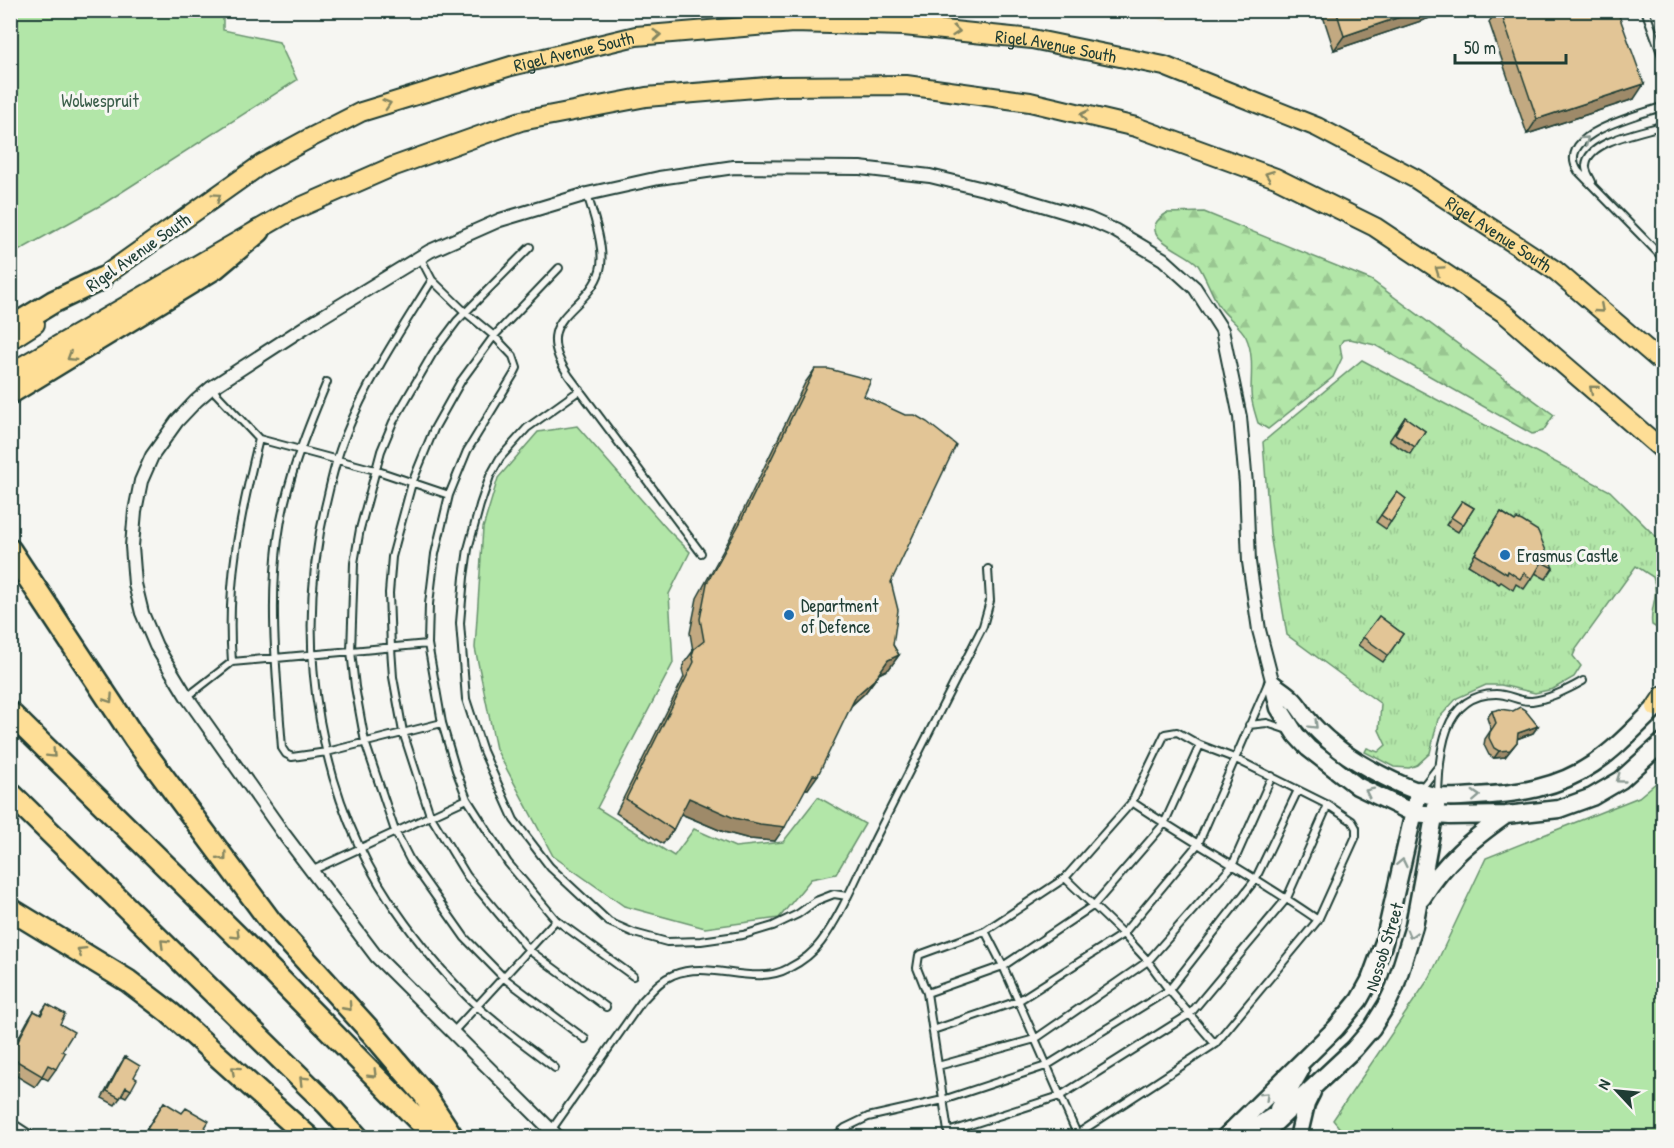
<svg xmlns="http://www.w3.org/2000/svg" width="1674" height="1148" font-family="'Patrick Hand',sans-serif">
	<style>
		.built { fill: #f0e7d6 }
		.grass { fill: url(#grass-tufts); stroke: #68926e; stroke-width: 1.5 }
		.forest { fill: url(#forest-firs); stroke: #68926e; stroke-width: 1.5 }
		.green { fill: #b2e6a8; stroke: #68926e; stroke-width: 1.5 }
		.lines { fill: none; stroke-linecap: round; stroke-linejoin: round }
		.lane-casing { stroke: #1f3d34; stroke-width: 10 }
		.street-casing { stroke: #1f3d34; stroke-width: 16 }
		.secondary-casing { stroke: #1f3d34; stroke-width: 21 }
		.primary-casing { stroke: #1f3d34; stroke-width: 22 }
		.highway-casing { stroke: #1f3d34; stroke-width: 26 }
		.lane { stroke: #f6f6f2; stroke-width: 6 }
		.street { stroke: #f6f6f2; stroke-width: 12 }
		.secondary { stroke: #f6f6f2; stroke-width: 16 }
		.primary { stroke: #fede96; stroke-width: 18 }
		.highway { stroke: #fede96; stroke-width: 21 }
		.wall { fill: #c2a981; stroke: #1f3d34; stroke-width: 1.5 }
		.shaded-wall { fill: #9e8a69; stroke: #1f3d34; stroke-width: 1.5 }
		.building { fill: #e2c596; stroke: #1f3d34; stroke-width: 1.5 }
		.oneway { stroke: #838560 }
		.oneway2 { stroke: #8a9a93 }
		.poi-dot { fill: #1f6fb2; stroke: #f6f6f2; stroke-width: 2 }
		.labels { text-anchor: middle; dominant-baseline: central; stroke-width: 6; stroke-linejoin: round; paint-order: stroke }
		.street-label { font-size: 18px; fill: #1f3d34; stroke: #f6f6f2 }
		.park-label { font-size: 18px; fill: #3c5f4b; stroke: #f6f6f2 }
		.poi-label { font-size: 18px; fill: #1f3d34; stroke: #f6f6f2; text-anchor: start }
	</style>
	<defs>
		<pattern id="grass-tufts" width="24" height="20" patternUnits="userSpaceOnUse" patternTransform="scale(1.5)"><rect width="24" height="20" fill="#b2e6a8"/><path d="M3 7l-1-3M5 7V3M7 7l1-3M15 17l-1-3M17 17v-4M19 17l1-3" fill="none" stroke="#99c691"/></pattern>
		<pattern id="forest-firs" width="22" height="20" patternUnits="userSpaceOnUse" patternTransform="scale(1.5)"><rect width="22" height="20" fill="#b2e6a8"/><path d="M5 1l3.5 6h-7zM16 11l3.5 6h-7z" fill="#99c691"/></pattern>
	</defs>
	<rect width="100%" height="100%" fill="#f6f6f2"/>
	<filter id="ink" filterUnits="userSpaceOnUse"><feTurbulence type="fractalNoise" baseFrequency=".0167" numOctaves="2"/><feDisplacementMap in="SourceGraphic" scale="12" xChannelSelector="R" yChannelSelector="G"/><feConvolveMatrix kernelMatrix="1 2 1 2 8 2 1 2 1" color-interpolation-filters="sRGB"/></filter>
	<g filter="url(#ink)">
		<path class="built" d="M1133 11H1162L1167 22Z"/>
		<path class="grass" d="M1362 360 1610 491 1657 538 1663 560V632L1652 625C1649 607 1660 599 1653 577L1636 566 1576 649 1573 656 1581 666 1574 677 1553 689 1535 693 1501 685H1486L1457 698 1438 719 1430 753 1417 765 1409 768 1394 767 1365 752 1367 748 1378 752 1386 745 1379 730 1381 704 1287 635 1270 534 1263 442Z"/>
		<path class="forest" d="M1204 212 1371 280 1554 415 1543 431 1532 434 1375 345 1350 339 1343 340 1340 345 1342 358 1333 377 1268 429 1258 423C1255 413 1251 402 1251 392 1251 374 1254 354 1246 337 1240 325 1226 317 1219 306 1211 293 1206 277 1198 265 1190 252 1129 236 1167 213Z"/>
		<path class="green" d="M11 10 223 11V30L279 42 297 80 103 204 11 255Z
			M577 426 667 529 690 552 669 594 673 663 597 808 674 856 694 829 735 847 783 842 818 797 865 824 836 874 811 879 779 918 705 928 624 906 553 856 496 749 475 648 483 528 498 478 538 432Z
			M1663 777V1137H1347L1333 1120 1430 977 1486 858 1639 797Z"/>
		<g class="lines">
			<defs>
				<path id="lane" d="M1645 10 1664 61
					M1664 106C1641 115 1554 133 1578 171L1664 259
					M1592 182C1590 177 1585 171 1586 165 1588 140 1644 132 1664 125
					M587 194C593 213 606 251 600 270 588 313 528 316 569 376L701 553
					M530 247 457 321 433 353 393 422 381 451 360 529 354 563 351 651 355 687 365 742 395 831 410 860 465 938 504 978 585 1039
					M420 257 432 280 465 312 494 336 513 356 517 368 514 374 467 451 449 495 435 554 429 604 428 644 442 723 456 770 467 799 508 863 556 920 633 976
					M559 268 494 336 461 381 434 429 412 483 392 557 389 593 391 648 393 677 403 732 430 815 467 876 529 950 606 1007
					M432 280C401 330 368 379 346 434 337 455 332 477 327 499 292 642 317 804 405 923 426 952 451 982 477 1006 501 1028 529 1048 555 1068
					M327 382C306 432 285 484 278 539 269 608 277 679 282 748L286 754 292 757 327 752 442 723
					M211 388 259 439 375 470 449 495
					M580 390 527 428 500 458 490 476 480 505 468 549 464 577 460 623 466 699 483 751 514 820 550 867 609 922 634 933 667 942 701 941 743 935 773 926 798 914 816 901 834 894 847 896
					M232 662C226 582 240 516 259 439
					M187 697 232 662 428 644
					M1249 725 1267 723 1288 730
					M1420 790 1438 767
					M1438 796C1439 755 1442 694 1496 694 1509 694 1519 702 1532 701 1549 699 1569 689 1583 681
					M1132 802C1193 843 1258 878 1318 920
					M311 871 467 799
					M1065 878 1123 934 1148 961 1169 990 1215 1044
					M985 931 1003 966 1077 1134
					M927 993 1003 966 1094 905 1164 824 1200 745
					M933 1030 1018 1001 1123 934 1198 844 1269 681
					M453 1032 556 920
					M938 1066 1035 1039 1148 961 1232 866 1272 776
					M552 1129 642 1001C651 992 660 980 673 975 710 959 753 988 789 968 801 962 813 953 821 942 842 914 860 869 876 837 912 767 947 696 983 626L990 601 988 569
					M948 1132 1060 1096 1190 1014 1287 898 1328 805
					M833 1138 845 1128 868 1117 943 1100 1046 1066 1169 990 1255 880 1298 790
					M949 1138 927 993 917 968 919 955 985 931 1065 878 1132 802 1165 734 1177 732 1200 745 1234 758 1328 805 1352 821 1356 828V836L1318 920 1215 1044 1077 1134 1064 1138"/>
				<path id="street" d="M10 1125 30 1138
					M559 1138 376 956 283 833 187 697 156 646 142 613 135 584 132 546 135 511 141 481 152 456 177 421 196 401 211 388 305 327 430 251 500 220 587 194 659 178 734 167 860 168 930 176 1012 196 1089 219 1114 230 1163 259 1195 288 1222 330 1240 417 1246 484 1249 562 1259 630 1273 684"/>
				<path id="secondary" d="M1273 684 1279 708 1296 735 1308 748 1357 786 1413 813 1450 816 1506 815 1559 809 1592 797 1621 780 1664 741
					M1273 684C1279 689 1286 693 1291 698 1297 703 1301 710 1305 716 1313 726 1324 737 1334 745 1356 764 1411 793 1440 797 1452 798 1464 797 1476 796 1517 794 1558 788 1593 764 1620 746 1640 722 1664 700
					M1422 898C1445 861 1471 840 1506 815
					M1279 1118 1278 1109 1300 1071
					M1224 1138 1336 1028 1359 1000 1370 980 1384 942 1419 790
					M1238 1138 1272 1117
					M1259 1138 1354 1049 1372 1028 1387 1004 1395 987 1414 926 1436 806
					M1298 1138 1306 1104 1312 1092"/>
				<g id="primary">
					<path id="s1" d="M90 286 262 164 310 138 361 112 511 66 636 36 793 23 904 26 1032 39 1164 66 1317 127 1416 179 1556 271 1664 364"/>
					<path d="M10 340 35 324"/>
					<path d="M10 373 289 212 392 167 521 121 646 97 779 86 906 85 1030 102 1136 127 1276 178 1375 227 1504 313 1664 451"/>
					<path d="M1656 707 1664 695"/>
				</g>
				<path id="highway" d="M10 328 53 302 101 279
					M10 393 215 268 259 231
					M10 550 135 739 271 922 373 1034 424 1094 453 1138
					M10 713 239 938 436 1138
					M10 793 327 1104 358 1138
					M10 909 128 981 170 1013 309 1138"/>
			</defs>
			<use href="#lane" class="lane-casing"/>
			<use href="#street" class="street-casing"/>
			<use href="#secondary" class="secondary-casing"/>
			<use href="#primary" class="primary-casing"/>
			<use href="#highway" class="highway-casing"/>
			<use href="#lane" class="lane"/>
			<use href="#street" class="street"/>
			<use href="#secondary" class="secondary"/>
			<use href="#primary" class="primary"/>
			<use href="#highway" class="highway"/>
		</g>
		<path class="wall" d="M1321 10H1449L1448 12 1334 50Z
			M1497 10H1617L1634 99 1527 134 1489 22Z
			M815 369 864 396 891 582 893 645 899 655 889 669 879 674 865 693 851 706 808 789H805L775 841 750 839 724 832 681 814 673 830 663 844 616 813 684 677 682 670 684 663 693 651 690 633 697 598 730 538 805 383Z
			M1405 417 1425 431 1410 454 1389 441Z
			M1397 492 1406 499 1386 529 1376 522Z
			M1462 501 1474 508 1458 532 1446 525Z
			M1501 512 1515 521 1553 568 1546 579 1535 573 1524 589 1516 584 1513 590 1501 582 1499 584 1468 565Z
			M1379 616 1403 634 1383 662 1358 645Z
			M1492 711 1538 726 1533 733 1517 739V742L1505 757 1494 758 1489 755 1484 745 1485 739 1491 730 1487 718Z
			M47 1004 60 1024 62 1051 56 1069 48 1080 42 1077 35 1087 10 1072V1042L15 1044 27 1022 34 1011 40 1014Z
			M125 1057 134 1077 131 1090 126 1097 122 1095 115 1105 102 1098 120 1065Z
			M164 1102 199 1137H141Z"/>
		<path class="shaded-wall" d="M1420 10H1449L1448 12 1334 50 1344 36Z
			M1644 84 1634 99 1527 134 1537 119Z
			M899 655 889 669 878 674 888 660Z
			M875 679 865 693 846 710 856 696Z
			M1538 726 1533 733 1513 740 1518 733Z
			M1517 742 1505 757 1494 758 1499 751Z
			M813 775H818L808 789H803Z
			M689 798 785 827 775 841 750 839 724 832 679 813Z"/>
		<path class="building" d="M1336 10H1420L1344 36Z
			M1500 10H1617L1644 84 1537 119Z
			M815 369H829L871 380 864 396 905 415H915L927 422 956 445 891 582 898 610 893 645 899 655 888 660 875 679 856 696 818 775H813L785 827 760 824 734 818 689 798 673 830 626 799 694 662 692 655 694 649 704 641 700 619 707 583 740 523Z
			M1405 417 1425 431 1415 447 1395 434Z
			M1397 492 1406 499 1391 522 1381 515Z
			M1462 501 1474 508 1463 525 1451 517Z
			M1501 512 1515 521 1517 519 1522 521 1538 531 1553 568 1542 562 1532 579 1524 573 1520 579 1508 571 1507 574 1475 554Z
			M1379 616 1403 634 1388 655 1363 637Z
			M1520 707 1525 710 1538 726 1518 733 1517 742 1510 750 1499 751 1494 748 1489 738 1490 732 1496 723 1492 711 1500 709 1513 711Z
			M47 1004 65 1014 60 1024 74 1032 62 1051 65 1053 56 1069 48 1065 42 1076 10 1057V1042L16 1045 34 1011 41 1015Z
			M125 1057 140 1066 134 1077 137 1079 131 1090 126 1087 120 1098 107 1091Z
			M164 1102 182 1113 186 1108 209 1121 199 1137H161L147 1129Z"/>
		<defs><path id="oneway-chevron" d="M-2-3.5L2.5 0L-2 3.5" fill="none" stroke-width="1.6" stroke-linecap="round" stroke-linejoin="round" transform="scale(1.5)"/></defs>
		<g class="oneway">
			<use href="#oneway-chevron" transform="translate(956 31) rotate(6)"/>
			<use href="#oneway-chevron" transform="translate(657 35) rotate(-5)"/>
			<use href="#oneway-chevron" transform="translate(387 104) rotate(-18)"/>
			<use href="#oneway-chevron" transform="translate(1084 115) rotate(-167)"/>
			<use href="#oneway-chevron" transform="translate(1269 175) rotate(-159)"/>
			<use href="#oneway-chevron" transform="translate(217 197) rotate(-35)"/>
			<use href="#oneway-chevron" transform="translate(1439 270) rotate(-146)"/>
			<use href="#oneway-chevron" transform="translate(1600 309) rotate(41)"/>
			<use href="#oneway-chevron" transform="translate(71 357) rotate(148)"/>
			<use href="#oneway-chevron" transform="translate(1593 389) rotate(-140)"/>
			<use href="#oneway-chevron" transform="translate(109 699) rotate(56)"/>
			<use href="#oneway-chevron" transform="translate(52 754) rotate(45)"/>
			<use href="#oneway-chevron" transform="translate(223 857) rotate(53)"/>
			<use href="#oneway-chevron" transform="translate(236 935) rotate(45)"/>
			<use href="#oneway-chevron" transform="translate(164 943) rotate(-136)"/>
			<use href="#oneway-chevron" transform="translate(81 951) rotate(-148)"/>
			<use href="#oneway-chevron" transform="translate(348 1007) rotate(48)"/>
			<use href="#oneway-chevron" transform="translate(235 1070) rotate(-138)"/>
			<use href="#oneway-chevron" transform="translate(373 1074) rotate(45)"/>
			<use href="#oneway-chevron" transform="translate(303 1080) rotate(-135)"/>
		</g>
		<g class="oneway2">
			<use href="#oneway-chevron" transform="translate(1585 140) rotate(-42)"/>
			<use href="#oneway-chevron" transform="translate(1314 725) rotate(45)"/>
			<use href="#oneway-chevron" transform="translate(1620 779) rotate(144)"/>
			<use href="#oneway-chevron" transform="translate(1369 792) rotate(-154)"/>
			<use href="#oneway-chevron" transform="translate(1476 796) rotate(-3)"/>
			<use href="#oneway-chevron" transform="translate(1402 863) rotate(-78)"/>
			<use href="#oneway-chevron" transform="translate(1411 934) rotate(106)"/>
			<use href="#oneway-chevron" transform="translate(1265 1096) rotate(-44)"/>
		</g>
	</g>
	<g class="poi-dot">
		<circle cx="1505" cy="555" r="6"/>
		<circle cx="789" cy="615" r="6"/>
	</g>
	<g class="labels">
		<g class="street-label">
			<text stroke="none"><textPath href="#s1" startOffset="1030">Rigel Avenue South</textPath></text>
			<text stroke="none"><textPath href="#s1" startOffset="544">Rigel Avenue South</textPath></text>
			<text stroke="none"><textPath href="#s1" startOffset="1516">Rigel Avenue South</textPath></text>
			<text transform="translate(138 252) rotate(-35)">Rigel Avenue South</text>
			<text transform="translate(1384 947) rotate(-73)">Nossob Street</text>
		</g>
		<g class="park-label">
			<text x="100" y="100">Wolwespruit</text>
		</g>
		<g class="poi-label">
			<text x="1517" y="555">Erasmus Castle</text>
			<text x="801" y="605">Department<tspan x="801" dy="21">of Defence</tspan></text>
		</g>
	</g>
	<rect width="1674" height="1148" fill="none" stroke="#f6f6f2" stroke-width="36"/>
	<rect x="18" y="18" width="1638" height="1112" fill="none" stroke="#1f3d34" stroke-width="2" filter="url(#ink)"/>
	<g transform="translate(1617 1091) rotate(296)" stroke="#f6f6f2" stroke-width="4.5" paint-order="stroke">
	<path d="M0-4.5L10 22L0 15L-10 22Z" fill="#1f3d34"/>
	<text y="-9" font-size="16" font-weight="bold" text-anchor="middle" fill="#1f3d34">N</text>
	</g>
	<path d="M1455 54v9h111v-9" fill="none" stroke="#1f3d34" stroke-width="3"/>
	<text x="1464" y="54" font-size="18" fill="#1f3d34" stroke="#f6f6f2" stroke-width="4.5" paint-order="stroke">50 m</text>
</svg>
